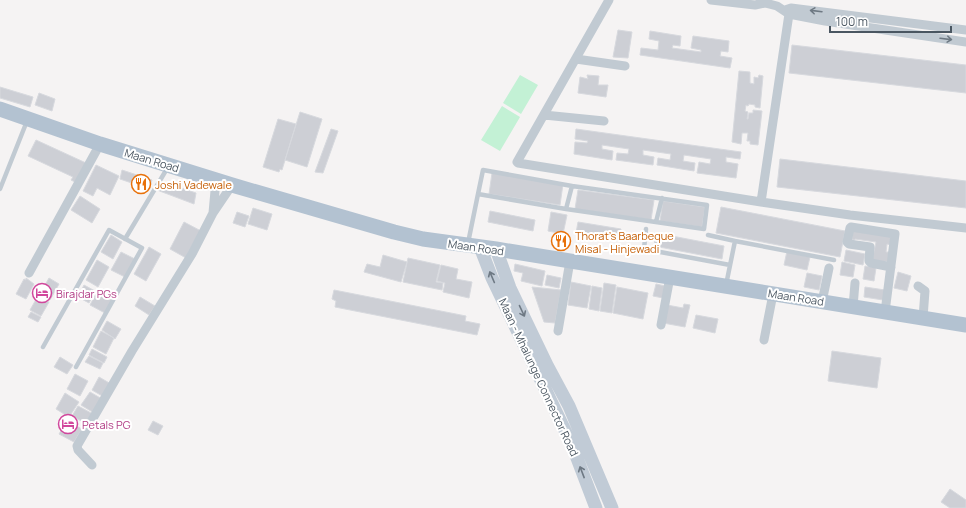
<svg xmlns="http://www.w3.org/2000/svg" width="966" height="508" font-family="Manrope,sans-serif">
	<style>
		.green { fill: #c3f1d5 }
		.building { fill: #cdcfd5; stroke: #d7d9de }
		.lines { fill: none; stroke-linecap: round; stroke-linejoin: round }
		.lane { stroke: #c1cad2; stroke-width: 4.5 }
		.street { stroke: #c1cad2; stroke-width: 9 }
		.secondary { stroke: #c1cbd6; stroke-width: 13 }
		.primary { stroke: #b3c2d1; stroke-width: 15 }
		.oneway { stroke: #6e7983 }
		.oneway2 { stroke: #6e7984 }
		.labels { text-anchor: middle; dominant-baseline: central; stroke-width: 4; stroke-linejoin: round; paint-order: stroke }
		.street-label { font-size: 11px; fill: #4a5661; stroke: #fff }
		.food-label { font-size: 11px; fill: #c56008; stroke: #fff; text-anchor: start }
		.hotel-label { font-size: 11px; fill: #b23c85; stroke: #fff; text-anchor: start }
	</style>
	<rect width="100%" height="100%" fill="#f5f3f3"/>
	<path class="green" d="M520 75 538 85 521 114 503 103Z
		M502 106 520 117 500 151 481 140Z"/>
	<path class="building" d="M618 30 632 32 628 58 613 57Z
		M650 31 681 36 680 46 673 45 672 48 701 52V50L691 48 693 36 729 41 728 52 721 51 720 56 732 58 730 68 640 55 641 48 658 50 659 41 649 39Z
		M792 45 966 65V93L789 73Z
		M739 71 750 72V83L754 84V77L758 78 759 75 763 76 760 108 755 107V105L749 104 748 106 746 105 745 111 748 112 747 119H748L749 113H753V110L762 111 758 145 750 144V141H747L748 133H742L741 144 732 142Z
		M587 75 599 76 598 85H608L606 97 578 93 580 77 588 79Z
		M0 87 33 97 30 107 0 98Z
		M39 93 55 99 52 111 35 105Z
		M300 112 322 119 307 167 285 160Z
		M278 119 296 124 282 170 280 169 279 172 263 167Z
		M331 129 338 131 323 173 315 172Z
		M576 129 741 152 740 159 726 157V162L738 164 736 178 697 173 699 162 710 164 711 159 684 155 683 161 695 163 694 171 657 165 658 158 670 160 671 154 643 150V155L654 157 653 165 616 160 617 153 628 154 629 149 602 145V149L613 151 612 160 574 154 575 142 587 143 588 141 575 139Z
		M36 140 86 163 77 183 71 180 73 177 28 156Z
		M780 159 966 181V208L777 187Z
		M96 165 119 176 110 195 97 188 93 196 83 191Z
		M122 170 152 180 149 189 120 179Z
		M492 173 563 184 560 205 489 194Z
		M161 181 196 193 194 204 157 190Z
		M578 190 654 200 651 220 575 209Z
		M80 196 100 209 92 223 71 210Z
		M663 201 705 207 702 227 660 221Z
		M721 207 845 231 840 257 716 233Z
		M253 208 272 214 267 230 248 224Z
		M490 211 535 220 533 231 488 222Z
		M237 212 249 216 245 227 233 223Z
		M551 212 567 215 563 234 548 231Z
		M184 222 201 231 186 258 170 249Z
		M578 222 621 229 619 240 576 233Z
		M852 230 892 235 891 245 887 244 886 252H890V262L872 261 876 242 855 239V240H852Z
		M656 233 724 246 722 259 654 246Z
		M111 235 122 242 113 259 101 252Z
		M149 247 161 254 146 281 134 274Z
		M846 250 865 254 863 265 844 261Z
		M787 251 810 257 807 270 784 265Z
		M121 252 135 259 125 277 111 270Z
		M383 255 407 262 401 282 364 272 367 264 380 267Z
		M408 258 440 265 436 282 443 283 442 290 403 282Z
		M97 260 109 267 98 287 86 280Z
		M842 262 855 265 853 277 840 275Z
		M515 264 545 271 542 286 521 281 523 273 514 271Z
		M441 265 458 269 456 279 472 282 469 298 443 292 445 283 437 281Z
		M865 266 876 268 874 281 863 279Z
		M898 272 911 276 907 291 894 288Z
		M807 273 822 276 819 290 804 287Z
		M547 275 561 278 559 288 545 285Z
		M26 278 34 284 26 299 16 294 24 279 26 280Z
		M49 278 59 284 50 300 40 294Z
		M571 282 591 286 587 308 568 305Z
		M604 283 616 285 612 313 600 311Z
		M656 284 665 286 663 298 653 296Z
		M84 285 95 291 89 303 78 297Z
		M592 286 602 288 599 311 589 309Z
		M532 287 561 290 555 323 544 322Z
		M617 287 648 293 643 319 613 313Z
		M865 287 885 290 883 300 864 297Z
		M334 290 466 316 465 321 480 324 477 335 335 307 336 301 332 299Z
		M97 292 112 300 105 313 90 305Z
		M38 296 49 302 41 316 30 310Z
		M140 297 155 306 149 315 135 306Z
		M684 304 690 305 685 327 663 323 667 305 683 308Z
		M31 312 41 317 38 322 28 317Z
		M696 315 718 319 715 333 693 328Z
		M107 321 121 329 115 339 102 330Z
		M101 331 114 338 106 354 93 347Z
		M92 349 107 357 104 363 89 355Z
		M832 351 881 358 877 388 828 381Z
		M89 356 103 363 100 369 85 362Z
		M60 357 73 365 67 374 54 367Z
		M75 374 88 381 80 396 67 389Z
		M99 377 111 384 104 397 92 390Z
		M90 392 102 399 94 413 81 405Z
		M65 393 79 402 69 417 56 409Z
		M78 406 93 414 87 424 72 416Z
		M67 421 82 429 74 442 59 434Z
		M153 421 163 426 158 435 148 430Z
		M950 489 966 500V508H950L941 502Z"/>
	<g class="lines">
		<path class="lane" d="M0 189 27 121
			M566 209 572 186
			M656 222 662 198
			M646 229 644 249 730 265
			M708 235 735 241
			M125 239 168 167
			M468 243 478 194 566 209 704 229 707 205 572 186 483 170 478 194
			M726 285 735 241 834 260
			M43 347 109 230 142 248 76 367"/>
		<path class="street" d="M609 0 517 162 518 163 761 202 850 215 966 228
			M711 0 755 5 765 3
			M760 0 765 3 777 6 789 14 825 21 966 42
			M785 10 791 8 966 30
			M576 59 625 66
			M544 115 604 121
			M761 202 789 14
			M213 213 216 180
			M29 273 100 144
			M918 286 925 291 923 318
			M822 302 829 268
			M853 307 855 283
			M885 312 895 234 851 227 850 228 847 242 849 244 870 247 869 261 871 263 891 267
			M661 325 670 277
			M558 331 570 261
			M764 340 773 294
			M92 465 78 450 77 446 132 351 192 254 213 213 232 185"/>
		<path class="secondary" d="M480 247 492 278 572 445 596 508
			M496 249 510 288 547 365 569 406 612 508"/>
		<path class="primary" d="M0 109 100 144 232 185 394 232 423 239 496 249 966 325"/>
	</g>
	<defs><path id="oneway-shaft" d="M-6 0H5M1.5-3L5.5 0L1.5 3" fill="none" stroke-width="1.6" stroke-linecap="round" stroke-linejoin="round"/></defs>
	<g class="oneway">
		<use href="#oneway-shaft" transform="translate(816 11) rotate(-173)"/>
		<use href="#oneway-shaft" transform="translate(946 39) rotate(7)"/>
	</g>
	<g class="oneway2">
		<use href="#oneway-shaft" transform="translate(492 277) rotate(-113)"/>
		<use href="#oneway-shaft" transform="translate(522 311) rotate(65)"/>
		<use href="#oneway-shaft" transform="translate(582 472) rotate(-111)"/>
	</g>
	<defs>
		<symbol id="restaurant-ring" viewBox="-11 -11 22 22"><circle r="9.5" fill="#fff" stroke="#e8710a" stroke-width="1.5"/><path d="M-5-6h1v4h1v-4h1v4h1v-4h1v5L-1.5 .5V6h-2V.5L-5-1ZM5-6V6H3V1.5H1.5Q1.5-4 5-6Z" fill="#e8710a"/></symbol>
		<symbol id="hotel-ring" viewBox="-11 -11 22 22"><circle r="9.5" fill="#fff" stroke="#d1479c" stroke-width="1.5"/><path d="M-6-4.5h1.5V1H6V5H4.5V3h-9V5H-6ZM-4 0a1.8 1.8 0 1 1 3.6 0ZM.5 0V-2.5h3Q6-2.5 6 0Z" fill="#d1479c"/></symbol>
	</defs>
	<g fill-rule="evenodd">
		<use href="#restaurant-ring" x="130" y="173" width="22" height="22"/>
		<use href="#restaurant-ring" x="550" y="230" width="22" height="22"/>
		<use href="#hotel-ring" x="31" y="282" width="22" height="22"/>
		<use href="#hotel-ring" x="57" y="413" width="22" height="22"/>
	</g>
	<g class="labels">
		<g class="street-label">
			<text transform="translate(152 160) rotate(17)">Maan Road</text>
			<text transform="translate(476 247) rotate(8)">Maan Road</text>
			<text transform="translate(796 297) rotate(9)">Maan Road</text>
			<text transform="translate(539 377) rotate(65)">Maan - Mhalunge Connector Road</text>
		</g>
		<g class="food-label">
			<text x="155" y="184">Joshi Vadewale</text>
			<text x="575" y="235">Thorat's Baarbeque<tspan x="575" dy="13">Misal - Hinjewadi</tspan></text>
		</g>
		<g class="hotel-label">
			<text x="56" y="293">Birajdar PGs</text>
			<text x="82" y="424">Petals PG</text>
		</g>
	</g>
	<path d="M830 26v6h121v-6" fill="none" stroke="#4a5661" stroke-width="2"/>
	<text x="836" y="26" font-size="12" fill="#4a5661" stroke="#ffffff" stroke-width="3" paint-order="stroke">100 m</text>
</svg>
